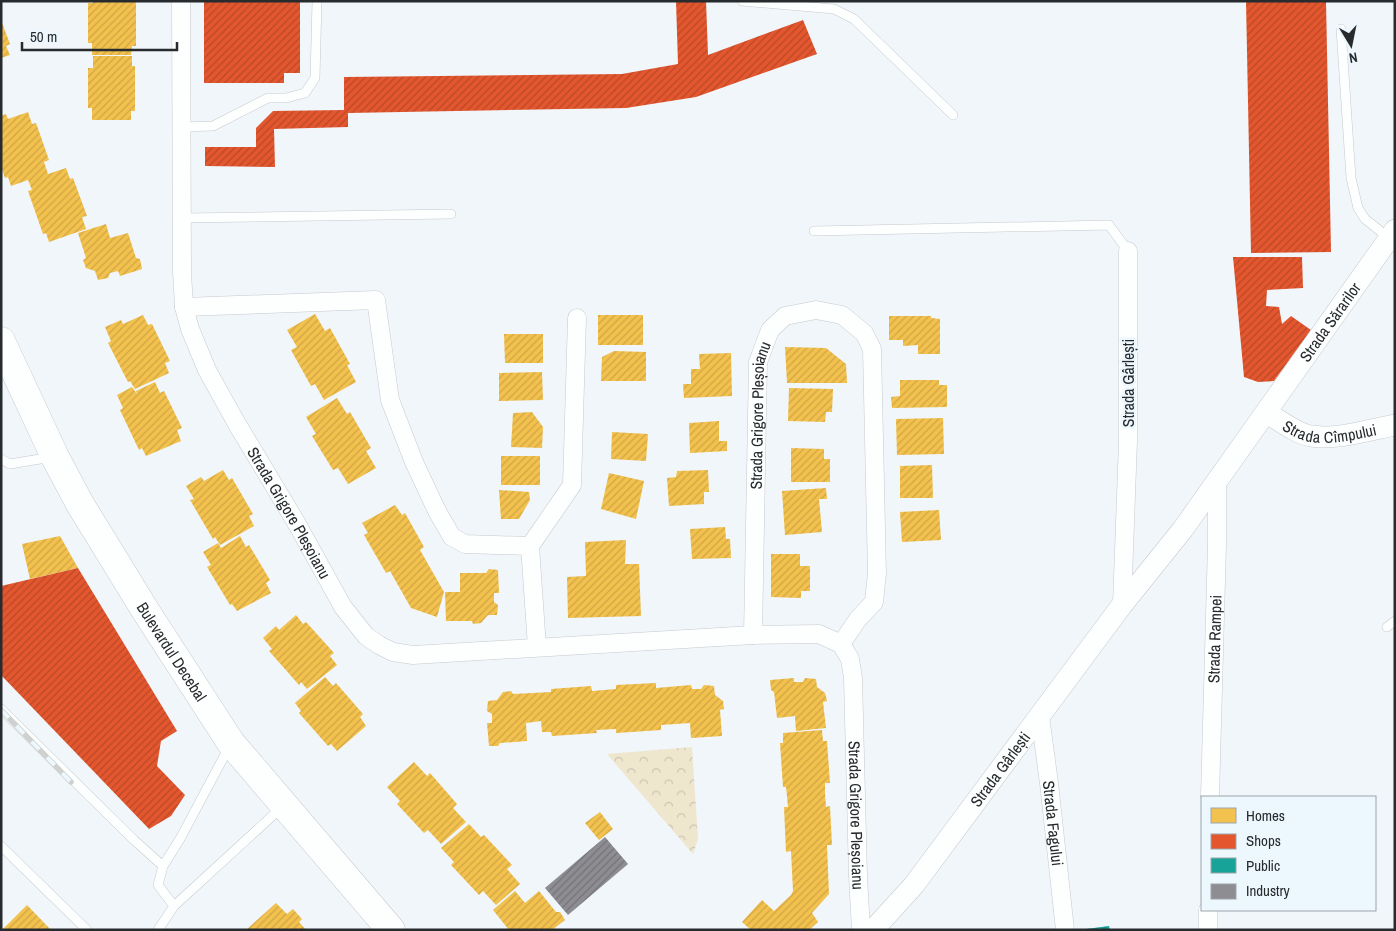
<svg xmlns="http://www.w3.org/2000/svg" width="1396" height="931" font-family="'Archivo Narrow',sans-serif">
	<style>
		.forest { fill: url(#forest-crowns) }
		.homes { fill: url(#homes-hatch) }
		.shops { fill: url(#shops-hatch) }
		.public { fill: url(#public-hatch) }
		.industry { fill: url(#industry-hatch) }
		.lines { fill: none; stroke-linecap: round; stroke-linejoin: round }
		.service-casing { stroke: #c5cacd; stroke-width: 10 }
		.minor-casing { stroke: #c5cacd; stroke-width: 19 }
		.tertiary-casing { stroke: #c5cacd; stroke-width: 22 }
		.primary-casing { stroke: #c5cacd; stroke-width: 29 }
		.service { stroke: #fdfefe; stroke-width: 9 }
		.minor { stroke: #fdfefe; stroke-width: 18 }
		.tertiary { stroke: #fdfefe; stroke-width: 21 }
		.primary { stroke: #fdfefe; stroke-width: 28 }
		.rail-casing { stroke: #cfd1d1; stroke-width: 5.5 }
		.rail { stroke: #ecf7fe; stroke-width: 4; stroke-dasharray: 11; stroke-linecap: butt }
		.labels { text-anchor: middle; dominant-baseline: central; stroke-width: 5; stroke-linejoin: round; paint-order: stroke }
		.street-label { font-size: 16px; fill: #272b2e; stroke: #ecf7fe }
	</style>
	<defs>
		<pattern id="forest-crowns" width="20" height="18" patternUnits="userSpaceOnUse" patternTransform="scale(1.25)"><rect width="20" height="18" fill="#efe6ce"/><path d="M2 6a3 3 0 1 1 6 0M12 15a3 3 0 1 1 6 0" fill="none" stroke="#cdc5b1"/></pattern>
		<pattern id="homes-hatch" width="6" height="6" patternUnits="userSpaceOnUse" patternTransform="scale(1.25)"><rect width="6" height="6" fill="#f2c14e"/><path d="M-1 1l2-2M0 6l6-6M5 7l2-2" fill="none" stroke="#d0a644"/></pattern>
		<pattern id="shops-hatch" width="6" height="6" patternUnits="userSpaceOnUse" patternTransform="scale(1.25)"><rect width="6" height="6" fill="#e4572e"/><path d="M-1 1l2-2M0 6l6-6M5 7l2-2" fill="none" stroke="#b94828"/></pattern>
		<pattern id="public-hatch" width="6" height="6" patternUnits="userSpaceOnUse" patternTransform="scale(1.25)"><rect width="6" height="6" fill="#17a398"/><path d="M-1 1l2-2M0 6l6-6M5 7l2-2" fill="none" stroke="#15857c"/></pattern>
		<pattern id="industry-hatch" width="6" height="6" patternUnits="userSpaceOnUse" patternTransform="scale(1.25)"><rect width="6" height="6" fill="#8d8d92"/><path d="M-1 1l2-2M0 6l6-6M5 7l2-2" fill="none" stroke="#737378"/></pattern>
	</defs>
	<rect width="100%" height="100%" fill="#f0f6fa"/>
	<path class="forest" d="M692 747 698 839 693 854 607 754Z"/>
	<path class="homes" d="M93 1H136V46H132L131 55H92V43H88V3H93Z
		M1 20 10 44 6 46 10 55 1 58Z
		M93 56H132V66H135V111H131V120H92V108H88V68H93Z
		M28 112 32 124 36 123 49 160 44 162 48 174 66 168 70 179 73 178 87 216 82 217 86 229 49 242 46 233 43 234 28 191 32 190 28 180 11 186 8 177 5 178 1 167V116L6 114 8 119Z
		M106 224 110 238 128 233 136 258 140 259 142 269 120 276 118 271 110 273 108 278 98 280 95 271 86 268 83 260 86 258 78 233Z
		M315 314 325 331 330 328 350 364 347 365 356 382 324 400 315 384 311 386 291 350 297 347 287 330Z
		M143 315 148 325 152 324 170 361 165 363 169 373 135 389 130 381 128 382 108 343 111 341 105 327 121 320 123 324Z
		M598 315H643V345H598Z
		M889 316H931V318L940 319V354H918V345L903 346V340H889Z
		M504 334H543V363H505Z
		M785 347 826 348 846 364 847 383H787Z
		M614 351 646 352V381H601L602 357Z
		M731 353 732 396 684 398 683 384H691V369H700L699 354Z
		M542 372 543 400 499 401V373Z
		M900 380H939V385H947V407L892 408 891 397 900 396Z
		M155 382 160 393 164 391 182 428 177 430 181 441 146 456 142 448 139 450 120 410 123 408 117 395 132 387 137 394 136 391Z
		M789 388 833 389 832 412H826L825 422 788 421Z
		M337 398 347 414 350 412 371 448 366 451 376 468 348 484 338 468 333 470 312 436 316 434 306 417Z
		M532 412 543 427 542 448 511 447 513 413Z
		M943 418 944 454 897 455 896 419Z
		M719 421V441H727V451L690 453 689 423Z
		M612 432 648 434 646 461 611 459Z
		M791 448 824 449V459H830V482H791Z
		M501 456H540V485H501Z
		M932 465 933 498H900V466Z
		M223 470 229 480 232 478 253 514 249 516 254 526 220 545 215 537 213 539 190 500 194 499 186 486 201 477 204 481Z
		M708 470 709 492H704V504L669 506 667 478 676 477 677 471Z
		M609 473 644 481 636 519 601 509Z
		M826 488 827 499H819L822 532 785 535 782 491Z
		M499 490 529 492 530 500 519 519H501Z
		M395 505 402 515 405 513 424 547 420 550 444 592 437 617 411 608 390 571 386 573 364 535 368 533 362 523Z
		M939 510 941 540 902 542 900 512Z
		M725 527 726 539H730L731 558 692 559 690 529Z
		M60 536 78 568 30 579 22 544Z
		M240 536 246 547 249 545 270 580 266 583 271 593 237 611 232 604 230 605 207 567 211 565 203 552 218 543 221 548Z
		M626 540 625 564H639L641 616 568 618 567 577 586 576 585 542Z
		M771 554H800V566H810V591H801V598L771 597Z
		M489 569 498 570 499 593H494V602L498 605 497 615H488L481 623 473 624 472 621H446L445 592H460V573H486Z
		M296 615 303 624 306 622 334 653 330 656 337 665 307 689 301 682 299 685 269 651 272 649 263 638 276 626 279 630Z
		M325 677 333 686 336 683 363 714 360 717 366 726 337 751 331 744 328 746 299 713 301 711 295 703Z
		M794 678V682H803L805 678 816 679 817 687 825 693 827 701 823 702 826 728 796 731 795 716 777 718 774 692 771 690 770 680Z
		M656 683V688L691 685 692 689H701L704 685 714 686 715 695 723 701 724 709 720 710 722 736 691 738 690 723 661 725V730L616 733V729L596 730 597 733 552 736 551 732H542L541 721 526 723 527 741 500 743 498 746H489L487 723H492V714L487 711 488 701 497 700 503 692 511 691 513 694 551 692V689L591 686 592 691 616 689V685Z
		M822 730 823 741H827L830 783H825V794L826 807 830 806 832 845H827L829 894 812 913 818 922 809 930H751L742 922 762 900 774 911 791 895 793 891 791 851 786 852 784 807H788L787 796 786 787H783L780 743H783V733Z
		M414 762 427 776 430 773 457 804 453 808 466 822 441 844 428 830 424 833 397 804 400 801 387 787Z
		M600 812 613 829 599 840 585 823Z
		M469 824 481 837 484 835 512 865 507 869 520 884 496 905 483 891 479 895 451 865 454 862 441 848Z
		M515 891 525 903 539 891 556 912H560L565 920 552 930H509L493 910Z
		M276 903 287 914 293 909 302 919 299 922 306 930H246Z
		M27 905 51 930H2Z"/>
	<path class="shops" d="M204 1H300V73H284V83H204Z
		M676 1H706L708 55 803 20 817 54 696 97 626 108 348 113V127L274 129 275 167 205 166V147H256V128L273 111 344 110V77L622 74 678 64Z
		M1246 1H1326L1331 252 1251 253Z
		M1233 257H1302L1303 288 1267 290 1266 306 1279 307 1282 324 1291 316 1311 330 1274 381 1258 382 1244 377Z
		M78 568 177 731 161 741 157 766 185 795 171 816 149 829 1 675V586Z"/>
	<path class="public" d="M1109 926 1110 930H1086V929Z"/>
	<path class="industry" d="M605 837 628 864 568 915 545 888Z"/>
	<g class="lines">
		<defs>
			<path id="service" d="M742 1 834 9 854 19 953 115
				M1341 29 1351 178 1358 208 1365 219 1389 238
				M181 127 213 126 268 98H286L305 93 315 78 317 1
				M181 218 451 214
				M814 231 1109 225 1128 251
				M1 459 10 464 52 457
				M1387 627 1395 621
				M1 709 134 840 163 866
				M1 846 87 930
				M174 906 158 885 163 866 180 839 229 747
				M158 930 174 906 282 807"/>
			<g id="minor">
				<path id="s1" d="M181 1 182 272 184 307 190 329 207 370 237 424 297 524 343 607 366 636 379 645 393 652 413 655 753 635 819 634 841 644 850 659 853 678 858 876 861 930"/>
				<path d="M184 307 376 300 390 400 414 462 437 511 452 537 465 544 530 546"/>
				<path d="M1122 605 1128 441V251"/>
				<path id="s2" d="M753 635 758 362 770 330 785 316 816 310 842 315 864 333 872 349 877 573 874 602 858 619 841 644"/>
				<path d="M537 647 530 546 572 485 577 318"/>
				<path id="s3" d="M1040 716 1049 783 1065 930"/>
				<path id="s4" d="M1210 797 1217 544V481"/>
				<path d="M1208 930V910"/>
			</g>
			<g id="tertiary">
				<path id="s5" d="M1267 413C1279 420 1297 434 1311 436 1338 440 1368 430 1395 425"/>
				<path id="s6" d="M873 930 914 885 1122 605 1183 529 1395 230"/>
			</g>
			<g id="primary">
				<path id="s7" d="M1 341 55 457 80 504 145 610 231 743 391 930"/>
			</g>
		</defs>
		<use href="#service" class="service-casing"/>
		<use href="#minor" class="minor-casing"/>
		<use href="#tertiary" class="tertiary-casing"/>
		<use href="#primary" class="primary-casing"/>
		<use href="#service" class="service"/>
		<use href="#minor" class="minor"/>
		<use href="#tertiary" class="tertiary"/>
		<use href="#primary" class="primary"/>
		<defs>
			<path id="rail" d="M1 710 71 782"/>
		</defs>
		<use href="#rail" class="rail-casing"/>
		<use href="#rail" class="rail"/>
	</g>
	<g class="labels">
		<g class="street-label">
			<text stroke="none"><textPath href="#s6" startOffset="761">Strada Sărarilor</textPath></text>
			<text transform="translate(1128 383) rotate(-90)">Strada Gârlești</text>
			<text stroke="none"><textPath href="#s2" startOffset="220">Strada Grigore Pleșoianu</textPath></text>
			<text stroke="none"><textPath href="#s5" startOffset="68">Strada Cîmpului</textPath></text>
			<text stroke="none"><textPath href="#s1" startOffset="538">Strada Grigore Pleșoianu</textPath></text>
			<text stroke="none"><textPath href="#s4" startOffset="158">Strada Rampei</textPath></text>
			<text stroke="none"><textPath href="#s7" startOffset="355">Bulevardul Decebal</textPath></text>
			<text stroke="none"><textPath href="#s6" startOffset="205">Strada Gârlești</textPath></text>
			<text stroke="none"><textPath href="#s1" startOffset="1340">Strada Grigore Pleșoianu</textPath></text>
			<text stroke="none"><textPath href="#s3" startOffset="108">Strada Fagului</textPath></text>
		</g>
	</g>
	<rect width="1396" height="931" fill="none" stroke="#272b2e" stroke-width="5"/>
	<rect x="1201" y="796" width="175" height="115" fill="#ecf7fe" stroke="#9da5ab"/>
	<rect x="1211" y="808" width="25" height="15" fill="#f2c14e" stroke="#9da5ab"/>
	<text x="1246" y="821" font-size="15" fill="#272b2e">Homes</text>
	<rect x="1211" y="834" width="25" height="15" fill="#e4572e" stroke="#9da5ab"/>
	<text x="1246" y="846" font-size="15" fill="#272b2e">Shops</text>
	<rect x="1211" y="858" width="25" height="15" fill="#17a398" stroke="#9da5ab"/>
	<text x="1246" y="871" font-size="15" fill="#272b2e">Public</text>
	<rect x="1211" y="884" width="25" height="15" fill="#8d8d92" stroke="#9da5ab"/>
	<text x="1246" y="896" font-size="15" fill="#272b2e">Industry</text>
	<g transform="translate(1351 45) rotate(170)" stroke="#ecf7fe" stroke-width="4" paint-order="stroke">
	<path d="M0-4L9 19L0 12L-9 19Z" fill="#272b2e"/>
	<text y="-8" font-size="14" font-weight="bold" text-anchor="middle" fill="#272b2e">N</text>
	</g>
	<path d="M22 42v8h155v-8" fill="none" stroke="#272b2e" stroke-width="2.5"/>
	<text x="30" y="42" font-size="15" fill="#272b2e" stroke="#ecf7fe" stroke-width="4" paint-order="stroke">50 m</text>
</svg>
